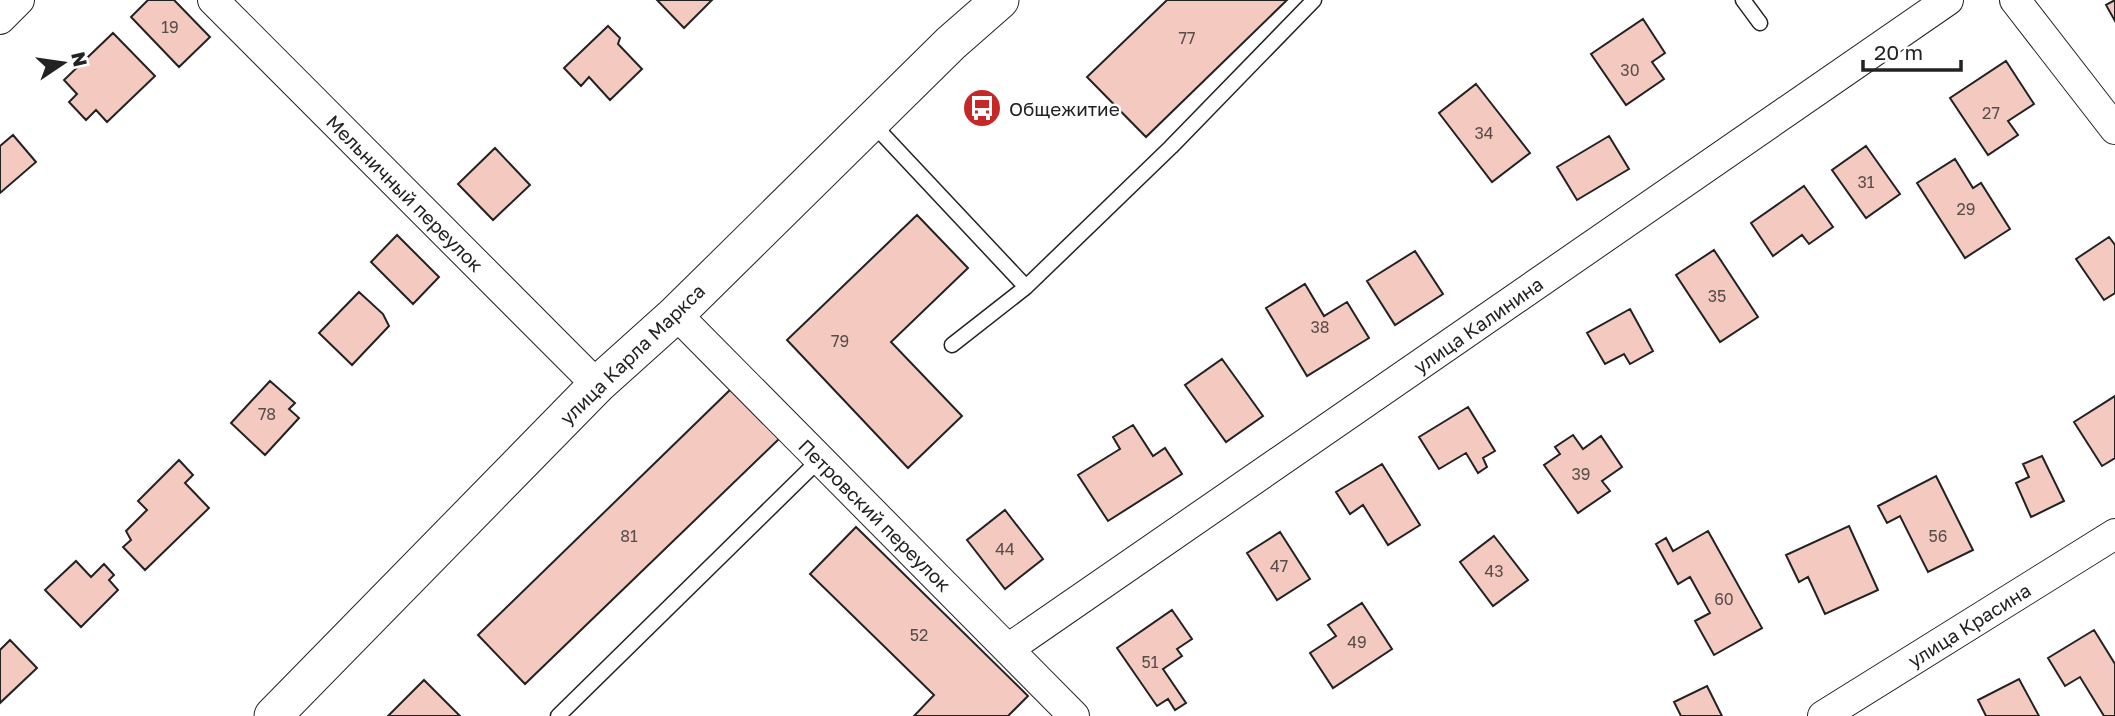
<svg xmlns="http://www.w3.org/2000/svg" width="2115" height="716" font-family="'Golos Text',sans-serif">
	<style>
		.building { fill: #f3c9c0; stroke: #222; stroke-width: 2 }
		.lines { fill: none; stroke-linecap: round; stroke-linejoin: round }
		.service-casing { stroke: #222; stroke-width: 17 }
		.minor-casing { stroke: #222; stroke-width: 32 }
		.tertiary-casing { stroke: #222; stroke-width: 39 }
		.service { stroke: #fff; stroke-width: 14 }
		.minor { stroke: #fff; stroke-width: 30 }
		.tertiary { stroke: #fff; stroke-width: 37 }
		.labels { text-anchor: middle; dominant-baseline: central; stroke-width: 5; stroke-linejoin: round; paint-order: stroke }
		.number-label { font-size: 16px; fill: #564c4a }
		.poi-label { font-size: 19px; fill: #222; stroke: #fff; text-anchor: start }
		.street-label { font-size: 19px; fill: #222; stroke: #fff }
	</style>
	<rect width="100%" height="100%" fill="#fff"/>
	<path class="building" d="M148 0H174L210 37 179 67 131 17Z
		M657 0H712L684 28Z
		M1167 0H1287L1146 137 1087 77Z
		M2115 0V21L2106 5Z
		M1643 19 1665 53 1652 62 1664 79 1626 105 1591 54Z
		M608 26 620 38 618 44 642 69 610 100 589 77 581 86 564 68Z
		M113 33 155 76 107 122 96 110 86 120 69 102 77 94 64 80Z
		M2006 61 2034 104 2008 121 2018 135 1988 155 1950 98Z
		M1476 84 1530 153 1492 182 1439 113Z
		M13 135 36 162 0 193V146Z
		M1609 136 1629 169 1577 200 1557 167Z
		M1866 146 1900 194 1866 218 1832 170Z
		M495 148 530 185 493 220 458 184Z
		M1955 159 1973 188 1981 183 2010 229 1965 258 1917 183Z
		M1804 186 1833 227 1809 244 1802 235 1773 256 1751 223Z
		M917 215 968 268 891 342 962 416 908 468 787 340Z
		M397 235 439 277 413 304 371 262Z
		M2109 237 2115 245V293L2104 300 2076 259Z
		M1714 250 1758 317 1720 342 1676 275Z
		M1415 251 1443 294 1395 325 1367 281Z
		M1305 284 1324 316 1347 302 1369 338 1307 376 1266 308Z
		M359 292 383 314 389 326 352 365 319 333Z
		M1630 309 1653 351 1630 364 1624 354 1605 364 1587 333Z
		M1222 359 1263 416 1226 442 1185 385Z
		M270 381 295 403 289 409 299 418 265 455 231 423Z
		M732 388 780 438 525 684 478 635Z
		M2115 396V458L2102 466 2074 422Z
		M1468 407 1495 451 1483 458 1487 467 1478 473 1466 453 1439 469 1419 437Z
		M1133 425 1153 456 1165 448 1182 474 1108 521 1078 475 1120 449 1113 437Z
		M1573 435 1583 449 1601 436 1622 467 1602 481 1610 491 1578 513 1544 465 1560 454 1555 447Z
		M2042 456 2064 501 2031 517 2016 483 2029 477 2023 464Z
		M179 460 193 475 185 483 209 508 145 570 123 547 131 540 126 531 147 510 138 501Z
		M1382 464 1420 525 1388 545 1363 505 1350 514 1336 492Z
		M1936 476 1973 550 1928 572 1900 516 1887 523 1878 506Z
		M1005 510 1043 559 1005 589 967 540Z
		M1849 526 1878 590 1825 614 1808 577 1799 582 1786 555Z
		M856 527 1028 696 1008 716H914L934 695 810 574Z
		M1708 531 1762 628 1714 655 1695 621 1710 613 1690 577 1678 584 1656 544 1666 538 1673 551Z
		M1280 532 1310 579 1277 600 1247 553Z
		M1494 536 1528 580 1493 606 1460 562Z
		M76 561 91 577 104 564 114 575 109 580 118 590 81 627 45 590Z
		M1362 603 1392 649 1333 688 1310 653 1336 636 1328 625Z
		M1172 610 1192 639 1177 649 1182 656 1163 669 1186 703 1175 710 1168 699 1157 706 1117 648Z
		M2094 630 2115 664V716H2104L2080 677 2065 686 2048 658Z
		M10 640 37 668 0 703V650Z
		M2019 679 2039 716H1986L1978 700Z
		M424 680 460 716H388Z
		M1707 686 1722 716H1681L1674 702Z"/>
	<g class="lines">
		<defs>
			<path id="service" d="M1743 0 1760 23
				M872 123 1026 287
				M952 345 1026 287 1171 147 1314 0
				M558 716 820 459"/>
			<path id="minor" d="M213 0 597 385
				M2015 0 2115 129
				M0 19 19 0
				M676 314 1074 716
				M1008 649 1948 0
				M1823 716 2115 534"/>
			<path id="tertiary" d="M273 716 597 385 676 314 951 43 1000 0"/>
		</defs>
		<use href="#service" class="service-casing"/>
		<use href="#minor" class="minor-casing"/>
		<use href="#tertiary" class="tertiary-casing"/>
		<use href="#service" class="service"/>
		<use href="#minor" class="minor"/>
		<use href="#tertiary" class="tertiary"/>
	</g>
	<defs>
		<symbol id="bus-disc" viewBox="-11 -11 22 22"><circle r="9.5" fill="#c62828" stroke="#fff"/><path d="M-5-6H5V4H4V6H2V4H-2V6H-4V4H-5ZM-3.5-4V0h7V-4ZM-3.5 1.2v1.5H-2V1.2ZM2 1.2v1.5H3.5V1.2Z" fill="#fff"/></symbol>
	</defs>
	<g fill-rule="evenodd">
		<use href="#bus-disc" x="960" y="86" width="44" height="44"/>
	</g>
	<g class="labels">
		<g class="number-label">
			<text x="170" y="27">19</text>
			<text x="1187" y="38">77</text>
			<text x="1630" y="70">30</text>
			<text x="1991" y="113">27</text>
			<text x="1484" y="133">34</text>
			<text x="1866" y="182">31</text>
			<text x="1966" y="209">29</text>
			<text x="1717" y="296">35</text>
			<text x="1320" y="327">38</text>
			<text x="840" y="341">79</text>
			<text x="267" y="414">78</text>
			<text x="1581" y="474">39</text>
			<text x="629" y="536">81</text>
			<text x="1938" y="536">56</text>
			<text x="1005" y="549">44</text>
			<text x="1279" y="566">47</text>
			<text x="1494" y="571">43</text>
			<text x="1724" y="599">60</text>
			<text x="919" y="635">52</text>
			<text x="1357" y="642">49</text>
			<text x="1150" y="662">51</text>
		</g>
		<g class="poi-label">
			<text x="1009" y="108">Общежитие</text>
		</g>
		<g class="street-label">
			<text transform="translate(405 193) rotate(45)">Мельничный переулок</text>
			<text transform="translate(1478 325) rotate(-35)">улица Калинина</text>
			<text transform="translate(632 354) rotate(-44)">улица Карла Маркса</text>
			<text transform="translate(875 515) rotate(45)">Петровский переулок</text>
			<text transform="translate(1969 625) rotate(-32)">улица Красина</text>
		</g>
	</g>
	<g transform="translate(63 63) rotate(77)" stroke="#ffffff" stroke-width="5" paint-order="stroke">
	<path d="M0-5L12 26L0 18L-12 26Z" fill="#222222"/>
	<text y="-10" font-size="19" font-weight="bold" text-anchor="middle" fill="#222222">N</text>
	</g>
	<path d="M1863 60v10h98v-10" fill="none" stroke="#222222" stroke-width="3.5"/>
	<text x="1874" y="60" font-size="21" fill="#222222" stroke="#ffffff" stroke-width="5" paint-order="stroke">20 m</text>
</svg>
